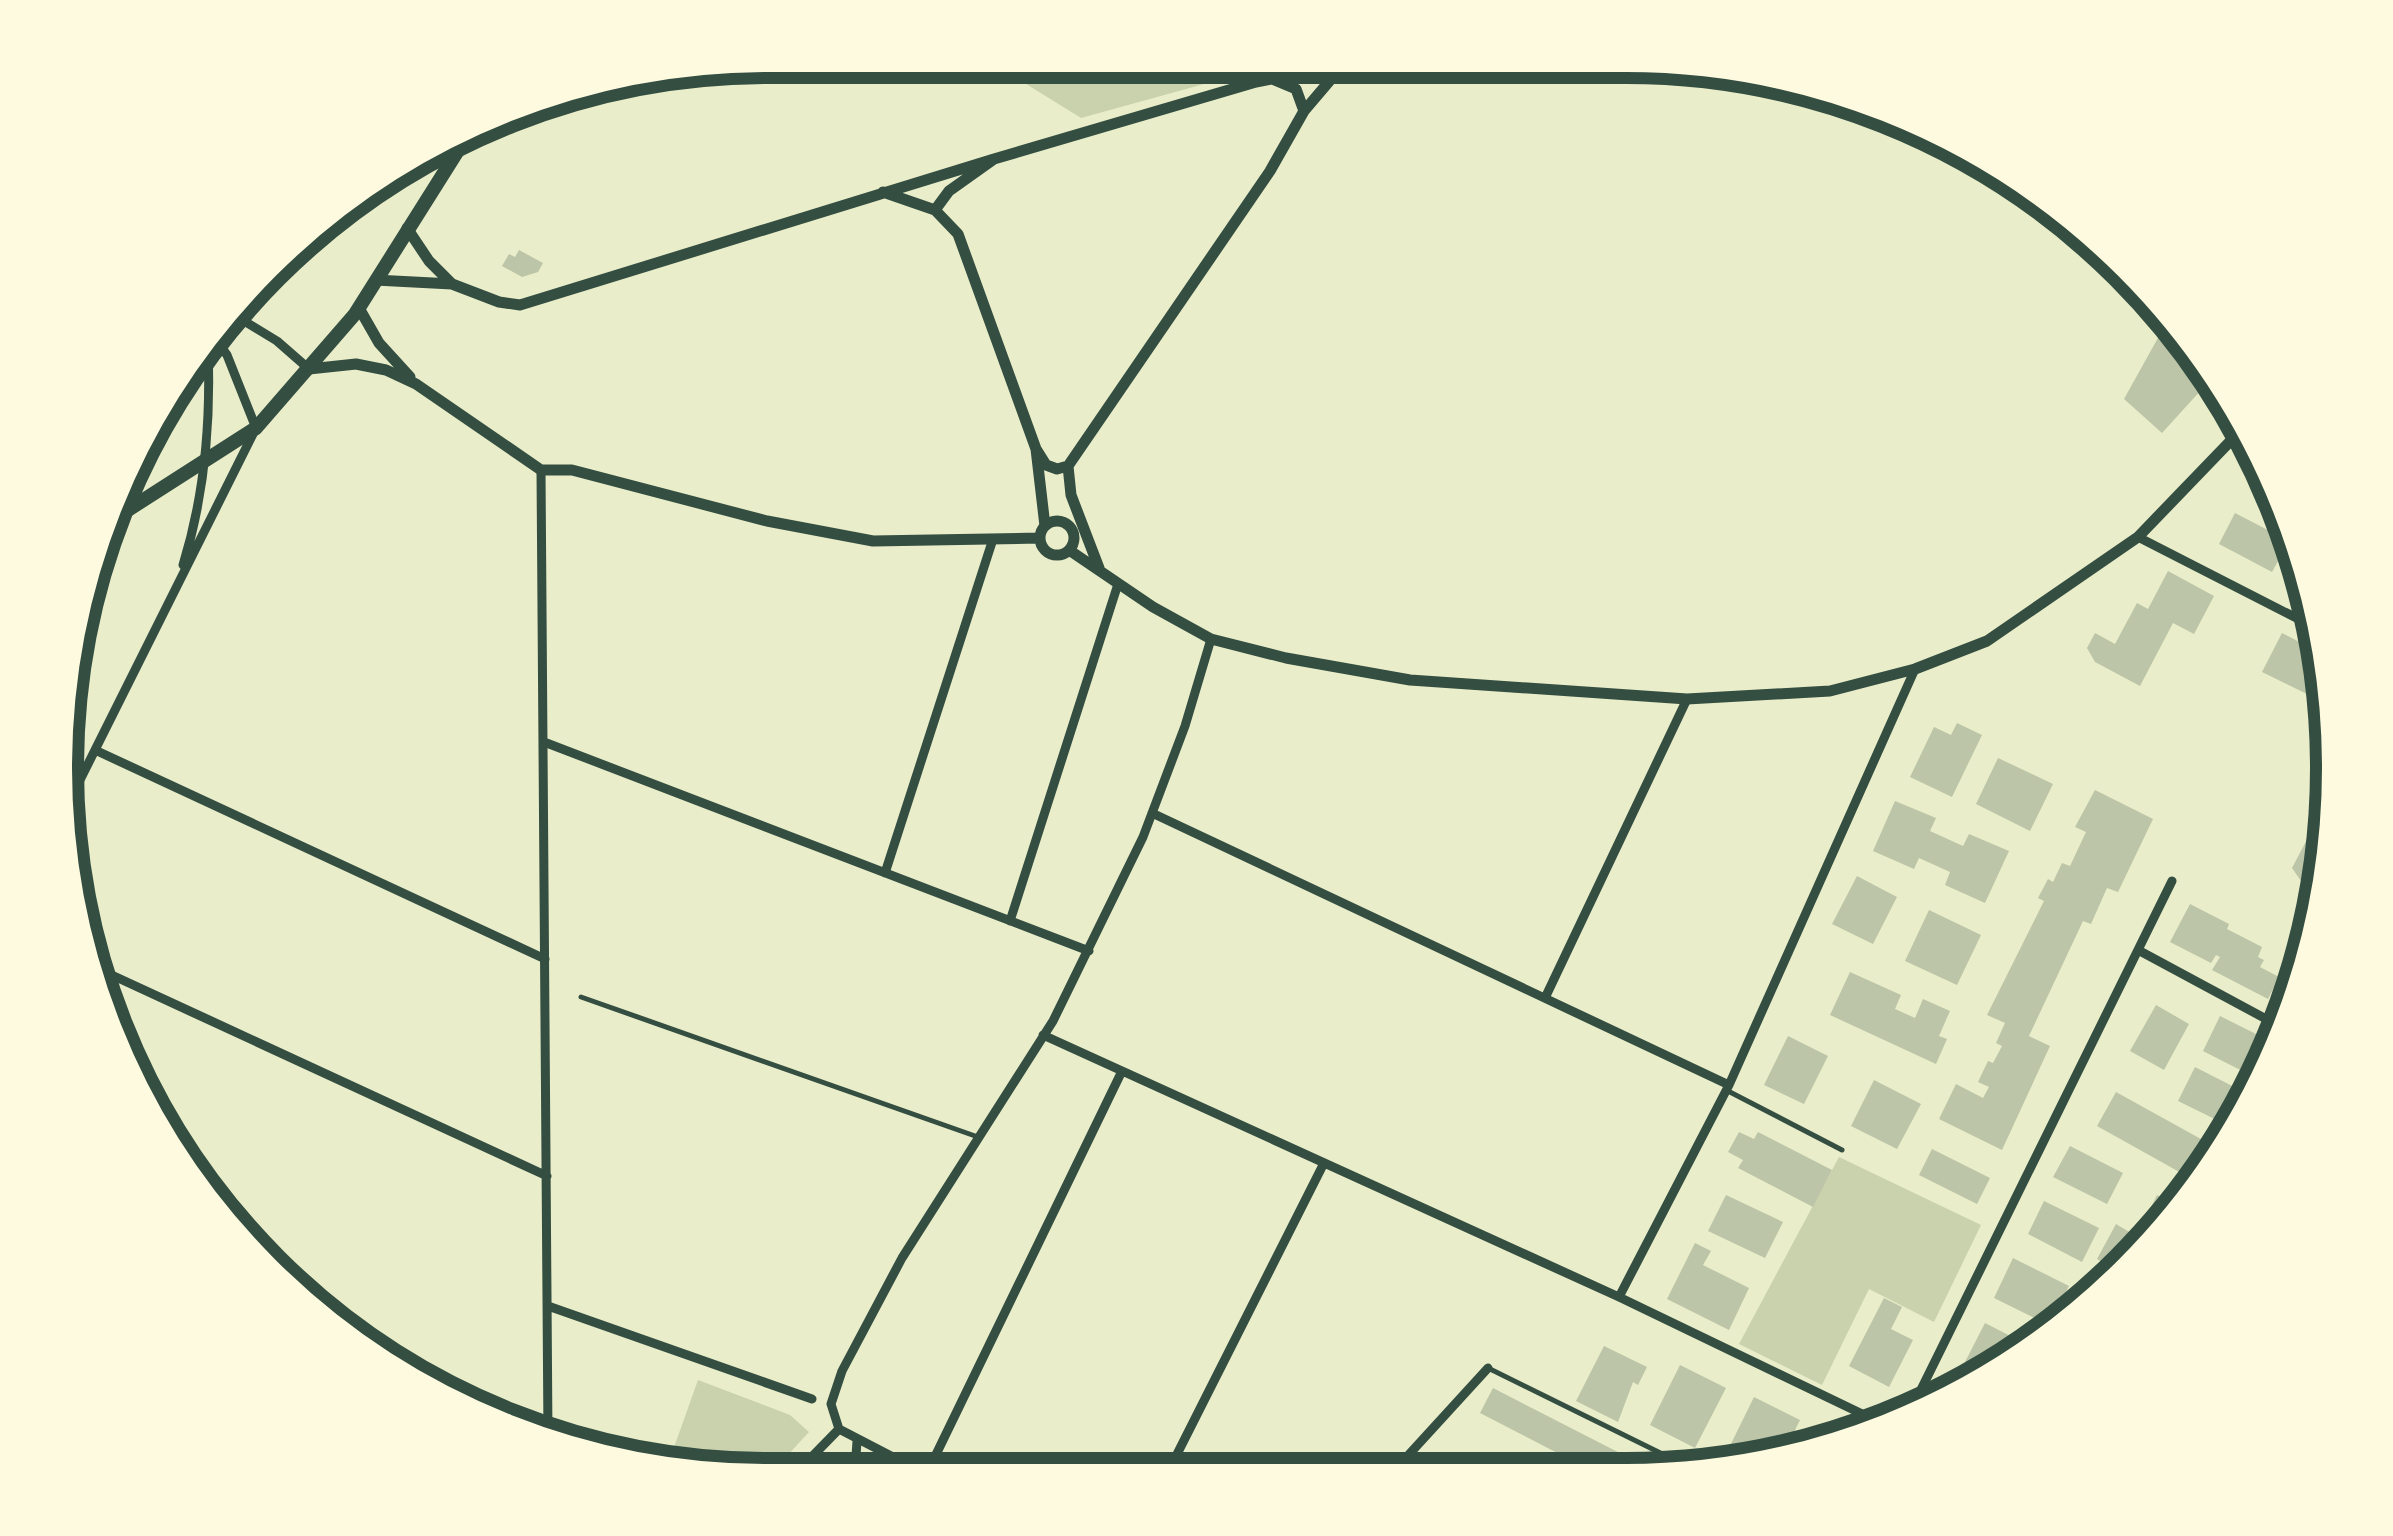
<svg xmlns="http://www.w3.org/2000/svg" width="2393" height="1536" font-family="Karla,sans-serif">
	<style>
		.green { fill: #cad2ad }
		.building { fill: #bcc5a7 }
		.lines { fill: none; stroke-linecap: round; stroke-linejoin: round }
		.service { stroke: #344e41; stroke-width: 5 }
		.minor { stroke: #344e41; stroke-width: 9 }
		.tertiary { stroke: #344e41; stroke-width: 11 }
		.secondary { stroke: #344e41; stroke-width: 14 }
		.rim { fill: none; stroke: #344e41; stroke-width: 12 }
	</style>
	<rect width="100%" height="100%" fill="#e9edc9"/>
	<path class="green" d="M989 61 1280 63 1081 118Z
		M1839 1157 1981 1225 1934 1322 1869 1289 1822 1385 1739 1344Z
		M698 1380 790 1415 809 1432 774 1470 667 1467Z"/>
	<path class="building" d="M519 250 543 263 538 272 522 277 502 266 509 254 515 257Z
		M2180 330 2212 378 2162 433 2124 399 2159 336Z
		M2235 513 2289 541 2272 572 2219 544Z
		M2168 571 2214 596 2194 634 2173 623 2140 686 2095 662 2087 648 2095 633 2115 644 2137 603 2148 609Z
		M2282 633 2315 650 2303 672 2323 682 2315 698 2262 672Z
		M1957 723 1982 735 1952 797 1910 777 1934 727 1951 735Z
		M1998 758 2053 784 2030 831 1976 804Z
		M2095 790 2153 819 2118 892 2107 888 2091 924 2083 921 2029 1036 2050 1046 2002 1150 1939 1119 1956 1084 1983 1098 1989 1087 1978 1082 1988 1061 1993 1063 2002 1046 1996 1043 2005 1023 1987 1015 2044 901 2038 898 2048 879 2053 882 2062 863 2070 866 2086 832 2075 827Z
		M1895 801 1936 818 1930 831 1963 846 1969 834 2009 851 1985 903 1945 885 1950 872 1919 858 1914 869 1873 851Z
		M2313 828 2328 831 2327 860 2317 904 2292 868Z
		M1857 876 1897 897 1873 944 1832 924Z
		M2190 904 2229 924 2227 929 2262 947 2258 957 2264 960 2260 967 2279 977 2268 999 2212 970 2220 957 2216 955 2211 963 2170 942Z
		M1929 910 1981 935 1957 985 1905 961Z
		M1850 972 1901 995 1895 1009 1915 1018 1923 999 1950 1011 1939 1036 1947 1039 1936 1064 1830 1015Z
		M2156 1005 2189 1024 2164 1070 2130 1051Z
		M2220 1016 2274 1043 2258 1079 2203 1051Z
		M1788 1036 1828 1056 1804 1104 1764 1085Z
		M2195 1067 2250 1095 2233 1128 2178 1101Z
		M1874 1080 1921 1104 1897 1149 1851 1126Z
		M2116 1092 2219 1149 2198 1178 2185 1171 2183 1174 2097 1126Z
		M1739 1132 1754 1139 1758 1132 1832 1170 1813 1207 1738 1168 1743 1160 1728 1152Z
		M2070 1146 2123 1173 2107 1204 2053 1177Z
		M1932 1149 1990 1178 1977 1204 1919 1175Z
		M1726 1195 1783 1222 1765 1258 1708 1231Z
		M2157 1195 2178 1206 2158 1234 2122 1268Z
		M2044 1201 2099 1228 2082 1262 2028 1234Z
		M2116 1224 2131 1233 2112 1268 2097 1259Z
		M1695 1243 1711 1251 1703 1265 1749 1288 1729 1330 1667 1299Z
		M2013 1258 2069 1286 2049 1325 1994 1298Z
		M1884 1298 1902 1307 1891 1329 1913 1340 1889 1387 1849 1366Z
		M1985 1323 2030 1346 1993 1369 1987 1366 1984 1371 1965 1362Z
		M1604 1346 1647 1367 1638 1385 1633 1382 1618 1422 1576 1401Z
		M1680 1365 1726 1388 1695 1448 1650 1425Z
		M1493 1388 1651 1469 1653 1464 1674 1474H1598L1480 1413Z
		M1754 1397 1800 1420 1782 1456 1740 1463 1725 1456Z
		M1822 1436 1834 1442 1816 1449Z"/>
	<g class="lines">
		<path class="service" d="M581 997 978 1137
			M1726 1090 1842 1150
			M1488 1368 1695 1470"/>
		<path class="minor" d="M231 313 277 341 309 369
			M541 470 548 1436
			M2138 537 2316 628
			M183 565C205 494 211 423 208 349L204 341
			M544 742 1089 951
			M95 750 545 959
			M69 802 256 428 227 355 211 333
			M1152 813 1729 1085
			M885 873 993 539
			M1010 921 1118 584
			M2138 950 2281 1027
			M90 965 547 1176
			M1545 998 1687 699
			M1043 1035 1619 1297 1883 1424
			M1619 1297 1729 1085 1915 669
			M548 1306 812 1399
			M1909 1414 2172 881
			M839 1429 831 1404 842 1371 902 1258 1053 1021 1143 837 1185 726 1211 639
			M839 1429 920 1471
			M798 1471 839 1429
			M855 1471 857 1441
			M928 1471 1122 1071
			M1168 1472 1324 1163
			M1392 1473 1488 1368"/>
		<path class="tertiary" d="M1268 78 1312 64
			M883 192 935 210 958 234 1036 449 1045 526
			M935 210 949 191 994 159 1256 82 1272 79 1296 89 1304 111
			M407 228 429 261 452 284
			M375 280 452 284 499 302 520 305 994 159
			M359 308 379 343 410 377
			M309 369 356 364 386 370 416 384 541 470H572L767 521 873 541 1039 538
			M1036 449 1046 465 1057 469 1068 466 1270 171 1304 111 1344 64
			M1068 466 1071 495 1099 568
			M1040 538a17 17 0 1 1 34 0a17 17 0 1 1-34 0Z
			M1069 550 1153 607 1211 639 1286 658 1410 680 1687 699 1830 691 1915 669 1987 641 2138 537 2243 428"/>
		<path class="secondary" d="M106 524 256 428 355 314 469 133"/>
	</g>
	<path d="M0 0H2393V1536H0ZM768 78H1626A690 690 0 0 1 2316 768V768A690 690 0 0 1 1626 1458H768A690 690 0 0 1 78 768V768A690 690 0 0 1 768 78Z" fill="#fefae0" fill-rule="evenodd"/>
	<path class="rim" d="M768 78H1626A690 690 0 0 1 2316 768V768A690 690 0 0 1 1626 1458H768A690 690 0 0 1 78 768V768A690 690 0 0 1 768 78Z"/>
</svg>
